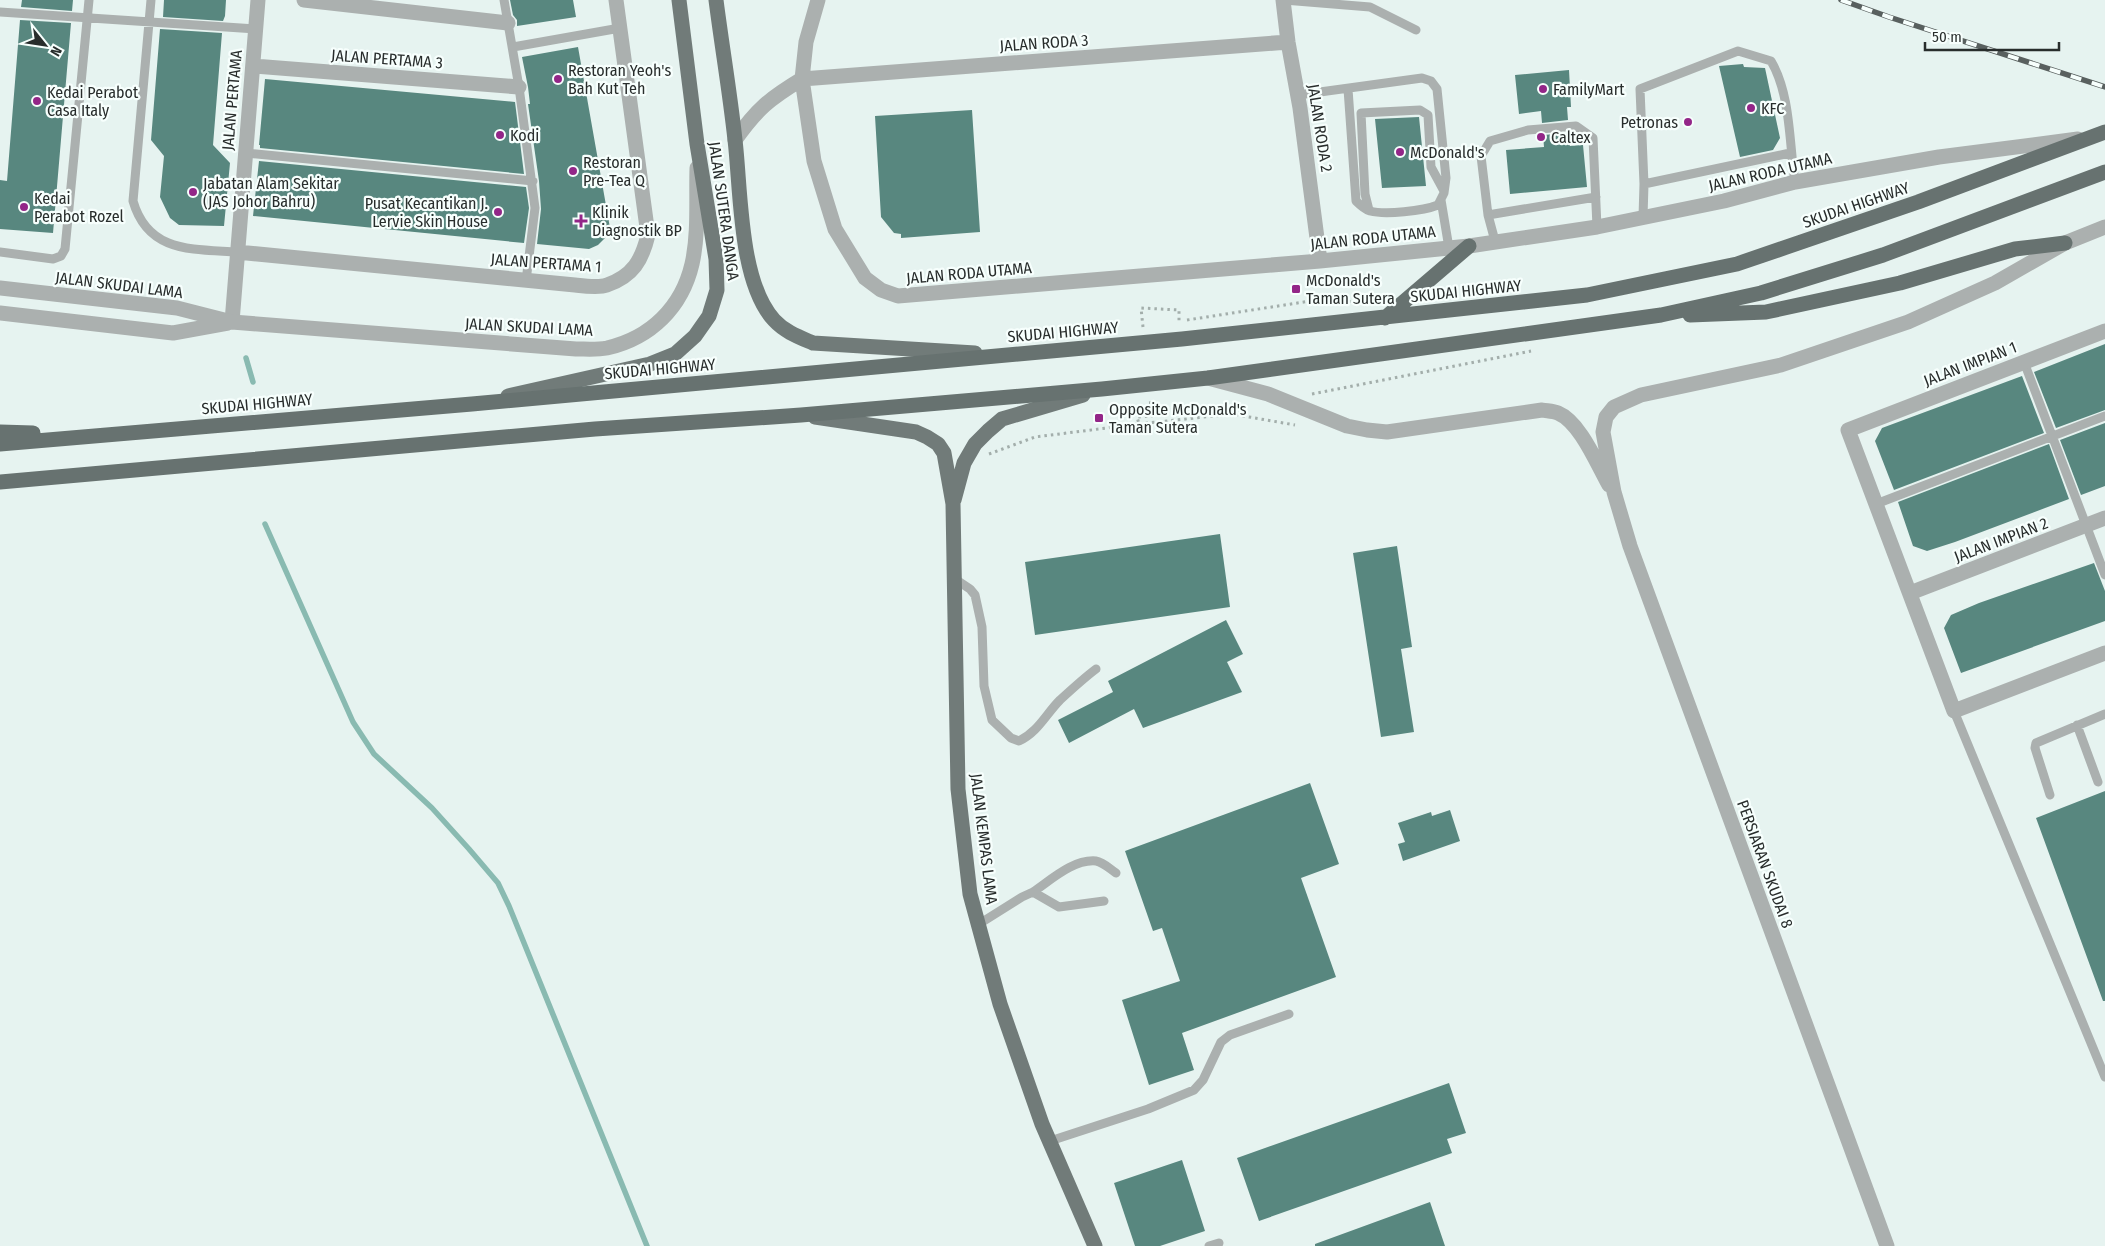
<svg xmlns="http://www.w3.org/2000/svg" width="2105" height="1246" font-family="'Fira Sans Condensed',sans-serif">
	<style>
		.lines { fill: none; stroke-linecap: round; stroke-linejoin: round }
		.stream { stroke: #89bab1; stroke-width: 5.5 }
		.building { fill: #58877f }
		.path { stroke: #a3aeab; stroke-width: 3; stroke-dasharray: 2.5 4; stroke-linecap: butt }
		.service { stroke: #abb0af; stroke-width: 9 }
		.minor { stroke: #abb0af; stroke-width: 15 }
		.tertiary { stroke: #abb0af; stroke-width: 15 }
		.primary { stroke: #717b79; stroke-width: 15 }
		.trunk { stroke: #677270; stroke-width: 15 }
		.rail-casing { stroke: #59605f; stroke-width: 5.5 }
		.rail { stroke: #f7fffd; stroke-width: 4; stroke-dasharray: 11; stroke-linecap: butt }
		.poi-dot { fill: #932688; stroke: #f7fffd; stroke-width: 2 }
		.labels { text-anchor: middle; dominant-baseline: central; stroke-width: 4.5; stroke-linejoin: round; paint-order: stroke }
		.street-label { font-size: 16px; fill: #282d2c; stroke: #f7fffd }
		.poi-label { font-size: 16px; fill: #282d2c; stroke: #f7fffd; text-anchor: start }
	</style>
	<rect width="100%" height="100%" fill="#e6f3f0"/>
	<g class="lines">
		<path class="stream" d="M246 358 253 382
			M265 524 353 722 374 754 432 808 469 849 498 883 509 906 647 1246"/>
	</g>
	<path class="building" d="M22 0H73L72 11 21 7Z
		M164 0H226L225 16 223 21 163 17Z
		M510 0H573L576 17 517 26V20L513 15Z
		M20 20 71 23 53 233 0 229V180L7 181Z
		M160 29 222 33 213 145 230 163 224 226 179 225 170 218 160 197 164 156 151 140Z
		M578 47 610 228 606 237 598 245 589 249 537 244 541 209 539 181 528 104H530L528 87 522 57Z
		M1743 64 1744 67 1765 68 1780 138 1773 150 1740 157 1719 66Z
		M1569 70 1571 107H1567L1568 120 1542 123 1541 111 1519 114 1515 75Z
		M265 79 515 102 524 174 260 148V145H259Z
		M972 110 980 232 901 238V234L894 233 881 217 875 116Z
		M1419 117 1426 186 1382 188 1375 119Z
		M1569 133 1570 146 1583 145 1587 187 1510 194 1506 150 1544 147 1543 135Z
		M259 161 526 187 529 208 524 243 253 216Z
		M2105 344V410L2056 428 2034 372Z
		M2022 376 2044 433 1894 490 1875 441 1882 428Z
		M2105 423V486L2081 495 2060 440Z
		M2049 444 2069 499 1955 542 1927 551 1913 546 1898 502Z
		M1220 534 1230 607 1035 635 1025 562Z
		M1397 546 1412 647 1401 649 1414 732 1381 737 1353 553Z
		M2094 563 2105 591V621L1961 673 1944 628 1951 615 1979 603Z
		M1226 620 1243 654 1227 662 1242 692 1143 728 1134 709 1069 743 1058 720 1113 692 1108 681Z
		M1310 783 1339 864 1301 878 1336 977 1182 1033 1194 1070 1149 1085 1122 1000 1180 981 1162 928 1153 931 1125 851Z
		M2105 791V1001H2103L2036 818Z
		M1450 810 1460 841 1403 861 1398 844 1405 842 1398 823 1431 812 1432 816Z
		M1449 1083 1466 1133 1447 1139 1452 1153 1259 1221 1237 1158Z
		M1182 1160 1205 1231 1160 1246H1135L1114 1183Z
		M1430 1202 1445 1246H1315V1244Z"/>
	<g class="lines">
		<path class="path" d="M1187 320 1317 300 1362 302
			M1143 327 1141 308 1179 310V321H1181
			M1312 394 1531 351
			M1139 424 1232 414 1295 425
			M989 454 1035 437 1139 424 1137 417 1152 416 1150 398"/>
		<path class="service" d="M151 0 133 201C148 253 192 249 237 252
			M504 0 519 87 535 208 526 281
			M1284 0 1370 7 1416 30
			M0 12 256 29
			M513 47 620 28
			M1298 95 1422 78 1431 81 1437 89 1446 178 1444 193 1438 205C1423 211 1385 215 1370 211 1364 209 1360 205 1356 201L1348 89
			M246 153 533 181
			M1644 184 1790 153
			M1441 200 1449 248
			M1369 210 1365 194 1361 113 1420 110 1428 115 1431 167 1444 191
			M1488 215 1596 197
			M1643 217 1644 184 1640 89 1738 51 1771 61C1791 95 1789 143 1795 182
			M1495 241 1488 215 1481 156 1490 141 1528 130 1576 126 1593 138 1597 227
			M0 252 53 259 61 256 65 249 89 0
			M2024 362 2105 575
			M1876 504 2105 416
			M955 579 970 589 975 595 982 627 984 686 992 720 1011 738 1019 741C1038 732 1046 714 1060 700 1072 689 1084 678 1096 669
			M1954 711 2105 1077
			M2077 725 2098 782
			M2050 795 2035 748 2036 743 2105 714
			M1033 892C1051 880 1073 859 1096 861 1103 862 1110 869 1116 873
			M979 924 1022 897 1033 892 1059 907 1104 901
			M1050 1141 1148 1109 1194 1090 1203 1080 1221 1042 1230 1035 1289 1014
			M1209 1246 1219 1243"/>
		<path class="minor" d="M304 0 508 23
			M818 0 806 42 802 79 814 161 835 229 865 278 881 290 898 296 1320 261 1469 246 1597 227 1724 201 1795 182 1939 157 2078 139
			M1283 0 1288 42 1300 108 1320 261
			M253 66 519 87
			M735 140C757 109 769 99 802 79L1288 42
			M237 252 575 285C584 286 599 288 607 285 633 276 642 260 648 235L616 0
			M232 322 258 0
			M2105 331 1848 430 1954 711 2105 653
			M1910 593 2105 518"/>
		<path class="tertiary" d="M0 288 177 308 232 322 576 349C586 349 597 350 607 348 651 338 682 307 692 264 699 233 696 199 697 168
			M0 313 173 333 228 323
			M1208 378 1268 394 1347 426 1367 430 1387 432 1542 410C1547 411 1553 411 1558 413 1580 422 1597 464 1609 485
			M1887 1246 1630 546 1614 492 1603 432 1606 417 1614 407 1641 395 1781 365 1908 322 1995 283 2065 243 2105 227"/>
		<path class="primary" d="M716 0C722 47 730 93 735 140 741 190 739 282 774 320 785 332 799 337 813 343L975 353
			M508 396 650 364 675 354 695 336 709 316 717 290 716 259 697 144 679 0
			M815 417 916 432 927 437 938 444 944 453 953 504 958 789 970 894 1000 1004 1042 1124 1095 1246
			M954 500 964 463 975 444 988 431 1002 419 1083 395"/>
		<path class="trunk" d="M1690 315 1766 312 1900 283 2015 249 2065 243
			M1385 318 1469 246
			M0 432 33 433
			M0 444 472 404 1182 339 1587 295 1737 264 1918 202 2105 132
			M0 482 595 429 801 415 1102 389 1208 378 1661 315 1761 293 1883 255 2105 172"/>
		<defs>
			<path id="rail" d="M1841 0 1889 17 2105 87"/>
		</defs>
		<use href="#rail" class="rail-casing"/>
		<use href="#rail" class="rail"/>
	</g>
	<g class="poi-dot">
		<circle cx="558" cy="79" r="5"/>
		<circle cx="1543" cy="89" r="5"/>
		<circle cx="37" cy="101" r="5"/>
		<circle cx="1751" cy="108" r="5"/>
		<circle cx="1688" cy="122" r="5"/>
		<circle cx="500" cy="135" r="5"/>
		<circle cx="1541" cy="137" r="5"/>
		<circle cx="1400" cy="152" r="5"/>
		<circle cx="573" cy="171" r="5"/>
		<circle cx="193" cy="192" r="5"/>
		<circle cx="24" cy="207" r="5"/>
		<circle cx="498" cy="212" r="5"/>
		<path d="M578.5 213.5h5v5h5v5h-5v5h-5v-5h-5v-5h5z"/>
		<rect x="1291" y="284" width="10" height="10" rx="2.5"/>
		<rect x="1094" y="413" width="10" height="10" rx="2.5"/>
	</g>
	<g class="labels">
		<g class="street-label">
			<text transform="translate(1044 43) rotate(-4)">JALAN RODA 3</text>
			<text transform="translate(387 59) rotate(4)">JALAN PERTAMA 3</text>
			<text transform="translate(232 100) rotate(-85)">JALAN PERTAMA</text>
			<text transform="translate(1320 128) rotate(81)">JALAN RODA 2</text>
			<text transform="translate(1770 172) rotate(-13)">JALAN RODA UTAMA</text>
			<text transform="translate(1856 205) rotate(-19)">SKUDAI HIGHWAY</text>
			<text transform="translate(724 211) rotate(82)">JALAN SUTERA DANGA</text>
			<text transform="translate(1373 238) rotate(-6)">JALAN RODA UTAMA</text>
			<text transform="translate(546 263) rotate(4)">JALAN PERTAMA 1</text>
			<text transform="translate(969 273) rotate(-5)">JALAN RODA UTAMA</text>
			<text transform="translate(119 285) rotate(7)">JALAN SKUDAI LAMA</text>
			<text transform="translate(1466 291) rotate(-6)">SKUDAI HIGHWAY</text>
			<text transform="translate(529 327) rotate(3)">JALAN SKUDAI LAMA</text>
			<text transform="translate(1063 332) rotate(-5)">SKUDAI HIGHWAY</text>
			<text transform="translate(1970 364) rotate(-21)">JALAN IMPIAN 1</text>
			<text transform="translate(660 369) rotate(-5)">SKUDAI HIGHWAY</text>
			<text transform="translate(257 404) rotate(-5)">SKUDAI HIGHWAY</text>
			<text transform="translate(2001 540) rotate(-21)">JALAN IMPIAN 2</text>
			<text transform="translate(984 839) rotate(83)">JALAN KEMPAS LAMA</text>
			<text transform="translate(1765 864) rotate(70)">PERSIARAN SKUDAI 8</text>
		</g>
		<g class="poi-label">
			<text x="568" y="70">Restoran Yeoh's<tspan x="568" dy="18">Bah Kut Teh</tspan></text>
			<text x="1553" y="89">FamilyMart</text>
			<text x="47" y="92">Kedai Perabot<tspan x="47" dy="18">Casa Italy</tspan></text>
			<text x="1761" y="108">KFC</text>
			<text x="1678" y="122" text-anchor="end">Petronas</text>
			<text x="510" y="135">Kodi</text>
			<text x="1551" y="137">Caltex</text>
			<text x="1410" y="152">McDonald's</text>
			<text x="583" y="162">Restoran<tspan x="583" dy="18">Pre-Tea Q</tspan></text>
			<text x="203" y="183">Jabatan Alam Sekitar<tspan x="203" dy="18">(JAS Johor Bahru)</tspan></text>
			<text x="34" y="198">Kedai<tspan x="34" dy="18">Perabot Rozel</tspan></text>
			<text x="488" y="203" text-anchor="end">Pusat Kecantikan J.<tspan x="488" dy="18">Lervie Skin House</tspan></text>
			<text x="592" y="212">Klinik<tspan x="592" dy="18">Diagnostik BP</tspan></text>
			<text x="1306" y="280">McDonald's<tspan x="1306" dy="18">Taman Sutera</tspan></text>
			<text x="1109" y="409">Opposite McDonald's<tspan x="1109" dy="18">Taman Sutera</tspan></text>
		</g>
	</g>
	<g transform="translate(45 45) rotate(120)" stroke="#f7fffd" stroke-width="4" paint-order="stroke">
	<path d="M0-4L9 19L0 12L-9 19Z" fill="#282d2c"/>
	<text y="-8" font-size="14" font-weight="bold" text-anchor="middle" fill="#282d2c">N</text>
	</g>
	<path d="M1925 42v8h134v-8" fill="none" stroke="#282d2c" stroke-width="2.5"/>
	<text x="1932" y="42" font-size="15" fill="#282d2c" stroke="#f7fffd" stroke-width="4" paint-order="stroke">50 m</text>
</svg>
